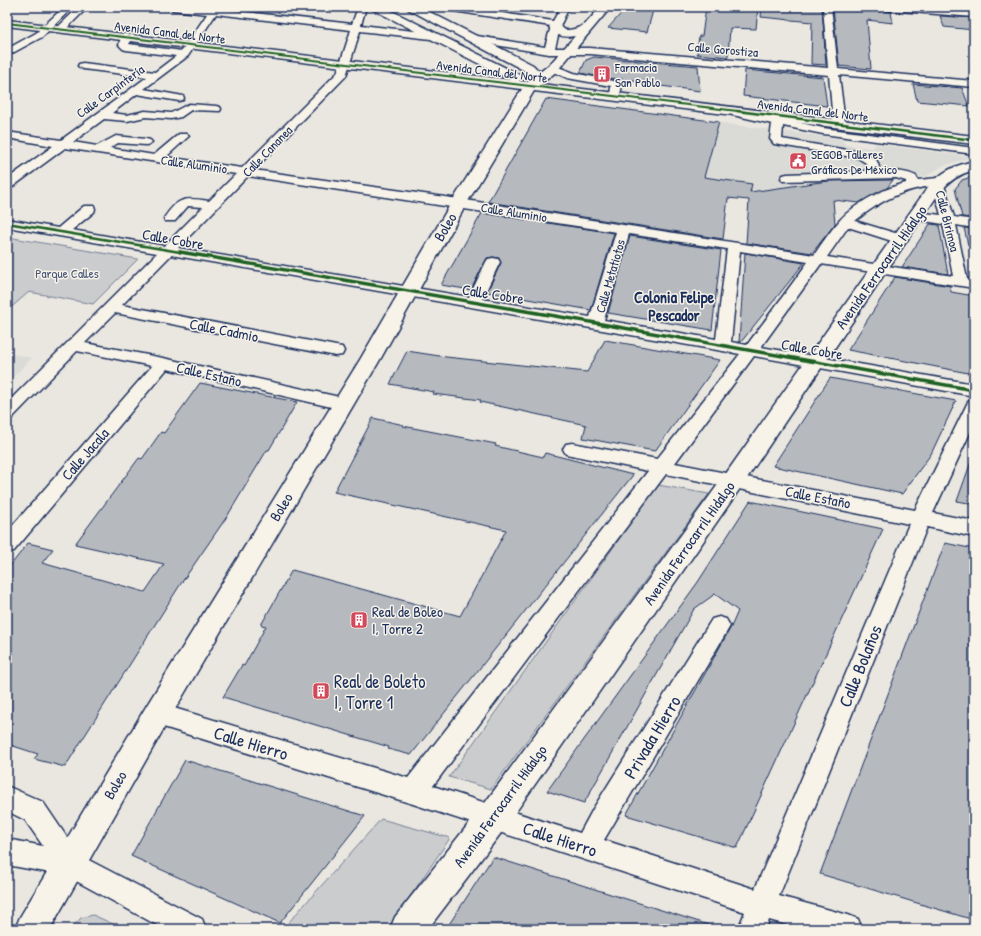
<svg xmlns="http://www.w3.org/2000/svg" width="981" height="936" font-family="'Patrick Hand',sans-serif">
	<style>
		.built { fill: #dadad6 }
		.green { fill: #cbcccd; stroke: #737e96 }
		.building { fill: #b6babf; stroke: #1b2f5e }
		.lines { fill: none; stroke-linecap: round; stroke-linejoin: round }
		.minor-casing { stroke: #1b2f5e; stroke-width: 3 }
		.major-casing { stroke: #1b2f5e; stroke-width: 3 }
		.minor { fill: #f7f3e8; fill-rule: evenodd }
		.major { fill: #f7f3e8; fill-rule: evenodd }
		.cycleway-far2-casing { stroke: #f7f3e8; stroke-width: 3.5 }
		.cycleway-far1-casing { stroke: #f7f3e8; stroke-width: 4 }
		.cycleway-casing { stroke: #f7f3e8; stroke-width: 5.5 }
		.cycleway-far2 { stroke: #1b5e20; stroke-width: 2 }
		.cycleway-far1 { stroke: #1b5e20; stroke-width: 2.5 }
		.cycleway { stroke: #1b5e20; stroke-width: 3.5 }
		.labels { text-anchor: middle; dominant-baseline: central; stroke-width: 3; stroke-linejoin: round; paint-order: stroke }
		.far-street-label { font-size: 13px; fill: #1b2f5e; stroke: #f7f3e8 }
		.far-poi-label { font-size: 13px; fill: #1b2f5e; stroke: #f7f3e8; text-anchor: start }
		.far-park-label { font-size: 13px; fill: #47567a; stroke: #f7f3e8 }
		.street-label { font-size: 15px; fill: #1b2f5e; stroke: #f7f3e8 }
		.poi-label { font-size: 15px; fill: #1b2f5e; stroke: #f7f3e8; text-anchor: start }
		.neighbourhood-label { font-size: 16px; font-weight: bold; fill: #1b2f5e; stroke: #f7f3e8 }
		.near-street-label { font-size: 18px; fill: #1b2f5e; stroke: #f7f3e8 }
		.near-poi-label { font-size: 18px; fill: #1b2f5e; stroke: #f7f3e8; text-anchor: start }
	</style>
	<rect width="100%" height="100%" fill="#eae7e0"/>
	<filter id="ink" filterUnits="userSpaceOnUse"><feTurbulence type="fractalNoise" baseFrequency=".025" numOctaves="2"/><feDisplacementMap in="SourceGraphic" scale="8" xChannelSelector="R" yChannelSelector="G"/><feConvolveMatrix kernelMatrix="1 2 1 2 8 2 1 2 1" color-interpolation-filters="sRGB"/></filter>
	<g filter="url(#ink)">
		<path class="built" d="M549 100 841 139 846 145 872 148 876 144 973 157 942 166 927 176 901 180 894 178 832 181 791 186 726 201Z
			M7 353 32 358 7 383Z"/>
		<path class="green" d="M7 237 138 259 93 304 29 292 7 311Z
			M658 485 709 494 491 789 449 777Z
			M381 819 450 838 388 929H300L288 923Z
			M93 915 124 929H70L81 918Z"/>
		<path class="building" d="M627 7H654L647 32 608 28Z
			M706 7H758L756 29 730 28 728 57 697 54 699 36H702Z
			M762 7H822L826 65 811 64 812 22 761 17Z
			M833 7H882L886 11 891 12 893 23 867 20 871 69 839 66Z
			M940 16 974 18V30L944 27Z
			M594 57 698 66 700 91 645 84 646 81 606 78 580 73 586 60Z
			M745 70 823 77 827 106 743 96Z
			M913 84 962 88 969 106 917 101Z
			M546 99 719 122 704 177 752 184 750 192 828 181 893 180 887 188 859 203 833 200 835 224 812 253 746 243 749 200 728 198 723 239 488 202Z
			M974 176V218L962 217 955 189 962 180Z
			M482 213 614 233 591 310 487 292 501 263 499 258 493 257 487 258 471 290 441 285Z
			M930 224 939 225 948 274 902 267Z
			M964 228 974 229V245H968Z
			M630 236 721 250 712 330 608 313Z
			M745 253 804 263 741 342H739Z
			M895 277 950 286 951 292 974 296V360L968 373 848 350Z
			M605 340 720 360 655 451 583 438 586 425 480 402 481 400 433 394 434 392 390 384 407 351 446 357 587 372Z
			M830 378 956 401 931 454 902 494 773 466Z
			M200 383 297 402 269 450H267L228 515 180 585 65 767 34 759 38 754 7 744V570L28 543 53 549 42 563 145 592 164 564 75 544 139 458 142 459 161 432 164 433Z
			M373 418 404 425 403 426 496 444 495 446 543 457 545 453 633 475 411 755 388 749 389 747 223 697 242 665 244 666 266 626 261 625 292 570 460 616 471 596 506 530 334 492Z
			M972 459H974V504L957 501Z
			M750 501 883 529 737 848 626 815 731 627 738 611 715 594 694 609 584 803 547 791 698 582Z
			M945 543 974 549V920L820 874Z
			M185 760 365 816 280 923 131 856Z
			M493 857 712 926V929H446Z"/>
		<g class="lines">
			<defs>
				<path id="minor" d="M64 7H73L42 37 7 56V49L36 33Z
					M79 7H88L67 28H61L59 26 61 24Z
					M169 7 211 9 212 7H220L219 9 352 24 358 7H366L361 25 431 33 436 36 431 39 360 31 346 76 254 170 459 199 814 255C822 243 830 231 840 220 855 203 885 188 906 183V181L896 178 783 181 781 178 783 175 787 174 865 171 867 167 866 163 858 158 774 144 770 139 772 124 733 115 732 113 733 111 737 110 772 117 774 113 778 112 783 115V119L823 128 974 148V154L823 134 783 126 782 139 865 153 877 161 879 167 878 171C891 171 904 170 916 176L918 180 938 178 942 179 954 217 974 220V228L956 225 967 279 974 280V288L821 264 761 347 974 384V396L754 356 675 463 915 510 966 406 968 402 974 400V424L933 513 974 521V537L927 527 779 896 848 915 858 919 862 929H802L769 920 766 929H738L745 912 413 804 157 725 149 722 146 714 149 706 157 703 408 778 648 471 566 454 563 449 566 444 572 443 657 459 740 354 171 255 122 305 336 346 342 347 344 351 342 355 336 356 115 313 85 343 163 358 344 398 350 400 352 404 350 408 344 410 167 369 14 551 7 553V532L152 366 77 351 13 417 7 419V403L157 253 7 227V219L58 228 84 206H94L95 209 94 212 72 230 164 246 203 207 188 206 175 221H165L164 218C178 197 185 197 209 201L236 174 65 148 11 188 7 189V179L53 146 7 138V132L61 140 147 77 83 69 78 66 79 64 83 63 155 72 176 56 126 50 123 49 119 45 121 37 126 34 131 37 129 44 182 51 207 14 173 10ZM216 14 351 30 337 73 242 168 166 157 189 136 187 134H179L154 155 110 148 118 143 146 145 150 144 152 142 150 140 146 139 116 136 97 146 73 142 104 119 127 121 145 117 171 119 181 117 191 110 220 111 221 109 220 107 216 106 189 104 171 113 145 111 127 115 112 113 137 94 179 101 183 100 184 98 183 96 144 89 188 56ZM248 176 616 232 590 317 482 299 500 262 498 259 493 258 488 259 486 262 469 297 178 248ZM933 186 941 215 917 212 912 213 911 216 912 219 943 224 953 276 827 257 848 227 895 242H905L907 239 905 236 855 221C879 202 902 189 933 186ZM629 234 727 249 716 339 604 320ZM740 251 808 262 747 345 731 342ZM666 474 909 524 755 889 604 840 726 633 730 626 726 619 719 617 712 619 593 809 580 833 433 786Z
					M443 7H464L553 21 561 7H569L561 24 555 48H590L828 68 823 7H831L838 69 974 81V87L839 75 845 123 839 126 833 123 829 75 590 54H549L471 41 468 40 466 38 468 36 471 35 545 47 551 26 447 10Z
					M883 7H920L974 11V17L887 10Z
					M553 65 574 73 618 82 622 86 619 98H611L610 96 611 86 567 78 549 70 548 68 549 66Z
					M7 786 43 802 79 855 202 919 206 929H164L67 876 7 865V839L43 846 25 820 7 811Z"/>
				<path id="major" d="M371 7H384L520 75 522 78 519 81 528 82 532 79 525 71 408 9 407 7H420L533 65 540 72 549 65 575 36C564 38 556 36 549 27L551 25H559L565 30C584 30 589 20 600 7H611L557 71 541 84 974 136V144L534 91 467 203 381 358 167 723 50 929H15L20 917 147 705 361 358 451 203 522 89 7 26V20L511 80 372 9Z
					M974 161V170C959 174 949 181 939 193L741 487 504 829 428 929H390L395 917 482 807 725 475 928 187C941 172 955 165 974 161Z"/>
			</defs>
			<use href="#minor" class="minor-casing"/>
			<use href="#major" class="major-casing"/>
			<use href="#minor" class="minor"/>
			<use href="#major" class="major"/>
			<defs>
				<path id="cycleway-far2" d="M7 23 746 112"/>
				<path id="cycleway-far1" d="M737 111 974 140
					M7 223 186 253"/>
				<path id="cycleway" d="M180 252 596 323 974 390"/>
			</defs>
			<use href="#cycleway-far2" class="cycleway-far2-casing"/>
			<use href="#cycleway-far1" class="cycleway-far1-casing"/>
			<use href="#cycleway" class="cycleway-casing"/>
			<use href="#cycleway-far2" class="cycleway-far2"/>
			<use href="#cycleway-far1" class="cycleway-far1"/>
			<use href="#cycleway" class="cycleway"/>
		</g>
	</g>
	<defs>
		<symbol id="building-square" viewBox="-11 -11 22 22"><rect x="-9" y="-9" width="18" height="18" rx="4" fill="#d1495b" stroke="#f7f3e8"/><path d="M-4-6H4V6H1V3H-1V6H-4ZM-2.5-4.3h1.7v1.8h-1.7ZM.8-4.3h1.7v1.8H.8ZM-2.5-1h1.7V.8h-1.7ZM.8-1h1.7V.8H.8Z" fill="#fff"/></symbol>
		<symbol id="civic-square" viewBox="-11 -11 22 22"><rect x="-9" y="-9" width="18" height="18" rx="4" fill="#d1495b" stroke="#f7f3e8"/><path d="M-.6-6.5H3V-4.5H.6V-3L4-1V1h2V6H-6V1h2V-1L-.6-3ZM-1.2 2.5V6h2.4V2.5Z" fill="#fff"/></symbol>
	</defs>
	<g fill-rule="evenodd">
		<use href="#building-square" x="592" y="64" width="20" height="20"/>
		<use href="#civic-square" x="788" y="151" width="20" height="20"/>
		<use href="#building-square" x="349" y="610" width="20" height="20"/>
		<use href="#building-square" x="311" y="681" width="20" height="20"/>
	</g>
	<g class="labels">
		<g class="far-street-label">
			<text transform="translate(170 32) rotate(7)">Avenida Canal del Norte</text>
			<text transform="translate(723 49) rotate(5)">Calle Gorostiza</text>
			<text transform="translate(492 71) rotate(7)">Avenida Canal del Norte</text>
			<text transform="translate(110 91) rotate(-36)">Calle Carpintería</text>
			<text transform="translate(813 110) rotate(7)">Avenida Canal del Norte</text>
			<text transform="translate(267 151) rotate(-46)">Calle Cananea</text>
			<text transform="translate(194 164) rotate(8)">Calle Aluminio</text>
			<text transform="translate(514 212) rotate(9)">Calle Aluminio</text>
			<text transform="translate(948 221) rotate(76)">Calle Birimoa</text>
			<text transform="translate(610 276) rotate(-74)">Calle Metatiotos</text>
		</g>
		<g class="far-poi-label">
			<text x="615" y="67">Farmacia<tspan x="615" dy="15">San Pablo</tspan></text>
			<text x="811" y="154">SEGOB Talleres<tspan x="811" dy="15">Gráficos De México</tspan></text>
		</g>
		<g class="far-park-label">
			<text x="67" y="273">Parque Calles</text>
		</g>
		<g class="street-label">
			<text transform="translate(445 227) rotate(-60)">Boleo</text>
			<text transform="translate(173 239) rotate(10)">Calle Cobre</text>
			<text transform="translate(881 267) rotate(-55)">Avenida Ferrocarril Hidalgo</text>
			<text transform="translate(493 294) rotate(9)">Calle Cobre</text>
			<text transform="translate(224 330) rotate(11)">Calle Cadmio</text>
			<text transform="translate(812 349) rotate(10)">Calle Cobre</text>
			<text transform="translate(209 374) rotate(13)">Calle Estaño</text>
			<text transform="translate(85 454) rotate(-49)">Calle Jacala</text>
			<text transform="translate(818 497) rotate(11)">Calle Estaño</text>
			<text transform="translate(281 507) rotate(-59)">Boleo</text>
			<text transform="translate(689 543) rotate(-55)">Avenida Ferrocarril Hidalgo</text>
			<text transform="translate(115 785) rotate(-60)">Boleo</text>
			<text transform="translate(500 806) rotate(-54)">Avenida Ferrocarril Hidalgo</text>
		</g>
		<g class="poi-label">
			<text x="372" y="611">Real de Boleo<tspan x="372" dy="17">I, Torre 2</tspan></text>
		</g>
		<g class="neighbourhood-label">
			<text x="674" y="297">Colonia Felipe<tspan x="674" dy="18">Pescador</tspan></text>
		</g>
		<g class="near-street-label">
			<text transform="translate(860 666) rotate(-68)">Calle Bolaños</text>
			<text transform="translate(652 737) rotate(-59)">Privada Hierro</text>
			<text transform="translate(251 743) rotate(17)">Calle Hierro</text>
			<text transform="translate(560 839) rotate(18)">Calle Hierro</text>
		</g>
		<g class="near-poi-label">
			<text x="334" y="681">Real de Boleto<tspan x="334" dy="21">I, Torre 1</tspan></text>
		</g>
	</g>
	<rect width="981" height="936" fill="none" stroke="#f7f3e8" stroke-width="24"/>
	<rect x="12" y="12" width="957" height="912" fill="none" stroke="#1b2f5e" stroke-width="1.5" filter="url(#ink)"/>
</svg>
